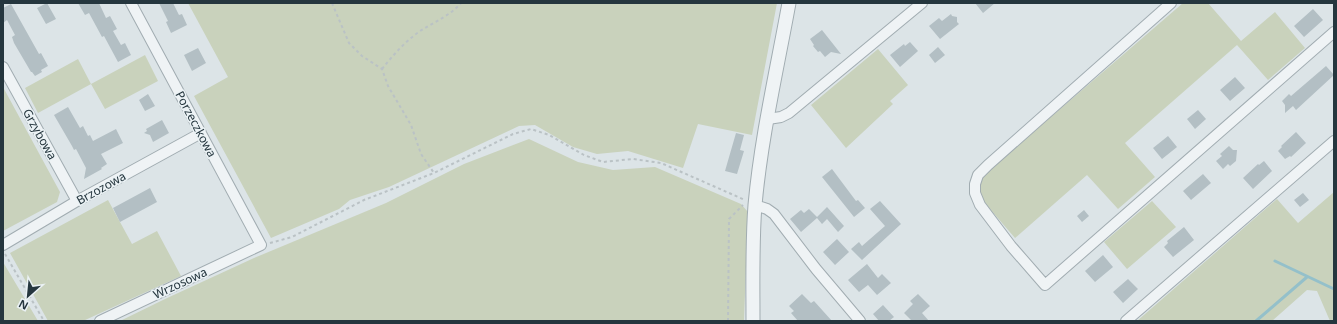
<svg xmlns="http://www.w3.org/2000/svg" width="1337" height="324" font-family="'Noto Sans',sans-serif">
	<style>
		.green { fill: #c9d2bc }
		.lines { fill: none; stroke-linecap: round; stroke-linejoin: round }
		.stream { stroke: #94c0ca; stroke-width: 3 }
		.building { fill: #b3bfc4 }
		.minor-casing { stroke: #a1acb1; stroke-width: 12 }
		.tertiary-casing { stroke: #a1acb1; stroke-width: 15 }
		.path { stroke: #bac2c5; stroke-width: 2; stroke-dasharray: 3 3; stroke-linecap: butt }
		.minor { stroke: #eff3f5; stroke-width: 10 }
		.tertiary { stroke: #eff3f5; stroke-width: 13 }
		.labels { text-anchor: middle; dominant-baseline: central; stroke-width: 3; stroke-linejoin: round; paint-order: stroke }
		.street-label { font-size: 12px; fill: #25363e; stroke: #ebf2f5 }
	</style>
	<rect width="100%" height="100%" fill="#dce4e7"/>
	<path class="green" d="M188 3H777L752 135 698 124 683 168 628 151 597 154 573 147 535 125 519 126 389 187 350 200 339 209 271 238 194 96 228 77Z
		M1183 3H1208L1241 41 1275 12 1305 48 1268 80 1237 45 1125 143 1155 177 1118 209 1087 175 1015 238 977 194 980 178Z
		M878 49 908 85 890 101 893 104 846 148 811 105Z
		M145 55 158 81 105 109 91 84 38 113 25 88 78 59 91 84Z
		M3 87 60 192 57 202 3 231Z
		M529 139 578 162 613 170 655 167 741 204 748 212 744 321H120L165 299 254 258 386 203 464 164Z
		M1334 192V321H1330L1317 291 1307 290 1272 321H1137L1277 199 1298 223Z
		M108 200 132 244 157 231 181 276 83 321H48L10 253Z
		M1152 201 1176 227 1127 269 1104 242Z
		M3 262 38 321H3Z"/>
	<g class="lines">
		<path class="stream" d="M1275 261 1334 289
			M1256 321 1307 277"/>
	</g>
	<path class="building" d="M47 3 56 19 46 24 37 8Z
		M78 3H99L106 18 110 16 117 29 113 31 121 45 125 43 131 55 118 62 104 36 102 37 89 13 85 15Z
		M159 3H173L179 15 182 14 187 25 171 33 166 22 168 21Z
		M975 3H995L983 13Z
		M11 4 39 54 41 53 48 66 41 70 42 72 35 76 32 72H31L14 43 12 37 15 35 7 20 3 23V8Z
		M1313 9 1323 20 1304 37 1294 26Z
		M951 14 952 16 957 17V22L959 24 940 39 929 26 939 18 942 21Z
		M822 30 841 54 831 52 825 57 820 51 818 52 813 46 814 45 810 39Z
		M910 42 918 51 900 67 890 55 904 44 905 46Z
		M938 47 945 55 935 63 929 55Z
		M198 48 206 63 192 71 184 55Z
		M1326 66 1334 75 1296 110 1293 106 1285 113V105L1282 101 1289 94 1291 96Z
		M1235 77 1245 88 1230 101 1220 90Z
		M148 94 155 106 145 111 139 100Z
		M68 107 80 128 83 126 88 136 90 135 93 141 116 129 123 143 101 154 107 164 101 168 102 169 84 179 86 168 76 149 74 150 72 146 54 115Z
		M1198 110 1206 119 1195 129 1187 119Z
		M162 120 169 133 153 142 150 135 144 133 147 131 146 129Z
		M1296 132 1306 143 1291 157 1290 156 1285 159 1278 151 1282 147 1281 146Z
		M736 133 744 135 740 150 744 151 737 174 725 171Z
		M1168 136 1177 147 1162 159 1153 148Z
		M1229 146 1233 150H1237L1236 161 1230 166 1228 164 1223 169 1216 161 1222 156 1220 154Z
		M1264 161 1272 171 1253 189 1243 178 1258 164 1259 165Z
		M832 169 856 201 858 200 865 208 854 217 822 177Z
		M1203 174 1211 183 1191 200 1183 191Z
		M150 188 157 202 120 222 113 208Z
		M1303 193 1309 200 1300 207 1294 200Z
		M880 201 901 224 862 260 851 249 859 242 862 246 885 226 870 209Z
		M827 207 844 226 838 232 827 219 822 224 817 218 801 232 790 219 801 210 804 213 809 209 817 217Z
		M1084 210 1089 216 1082 222 1077 216Z
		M1184 227 1194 240 1173 257 1164 247 1168 243 1167 241Z
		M837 239 849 252 835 265 823 252Z
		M1103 255 1113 267 1095 282 1085 271Z
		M867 264 878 278 882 274 891 283 877 295 868 285 859 292 848 280Z
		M1128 279 1138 289 1123 303 1113 292Z
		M802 294 811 303 814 301 832 321H798L791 313 794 311 789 306Z
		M918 294 930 306 922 313 929 321H912L904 313 913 304 910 301Z
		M883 305 894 317 889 321H879L873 314Z"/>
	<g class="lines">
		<defs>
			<path id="minor" d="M1171 3 988 165 978 175 975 184V193L980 205 1011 246 1045 285 1334 32
				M3 67 77 201
				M768 119 781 117 789 113 922 3
				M755 205 767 209 774 214 816 269 860 321
				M3 245 77 201 201 133
				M100 321 261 245 131 3
				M1126 321 1334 141"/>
			<path id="tertiary" d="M753 321C753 282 752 243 755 205 761 138 777 69 789 3"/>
		</defs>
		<use href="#minor" class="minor-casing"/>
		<use href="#tertiary" class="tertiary-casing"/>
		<path class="path" d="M332 3 349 43 362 56 382 69 388 86 411 125 421 154 434 173
			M382 69C394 54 408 38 425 28 438 20 452 14 461 3
			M270 243 292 237 364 200 434 173 513 134 531 129 549 135 584 155 603 162 633 159 661 163 745 200
			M5 254 44 321
			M728 321 729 219 743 205"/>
		<use href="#minor" class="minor"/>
		<use href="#tertiary" class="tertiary"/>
	</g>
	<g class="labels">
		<g class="street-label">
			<text transform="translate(196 124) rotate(62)">Porzeczkowa</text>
			<text transform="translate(40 134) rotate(61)">Grzybowa</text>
			<text transform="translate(101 188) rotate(-29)">Brzozowa</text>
			<text transform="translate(180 283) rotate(-25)">Wrzosowa</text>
		</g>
	</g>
	<rect width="1337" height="324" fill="none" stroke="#25363e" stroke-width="8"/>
	<g transform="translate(28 296) rotate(207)" stroke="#ebf2f5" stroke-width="3" paint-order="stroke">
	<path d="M0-3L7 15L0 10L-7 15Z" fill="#25363e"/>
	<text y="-6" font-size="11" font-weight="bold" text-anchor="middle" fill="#25363e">N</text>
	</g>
</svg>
